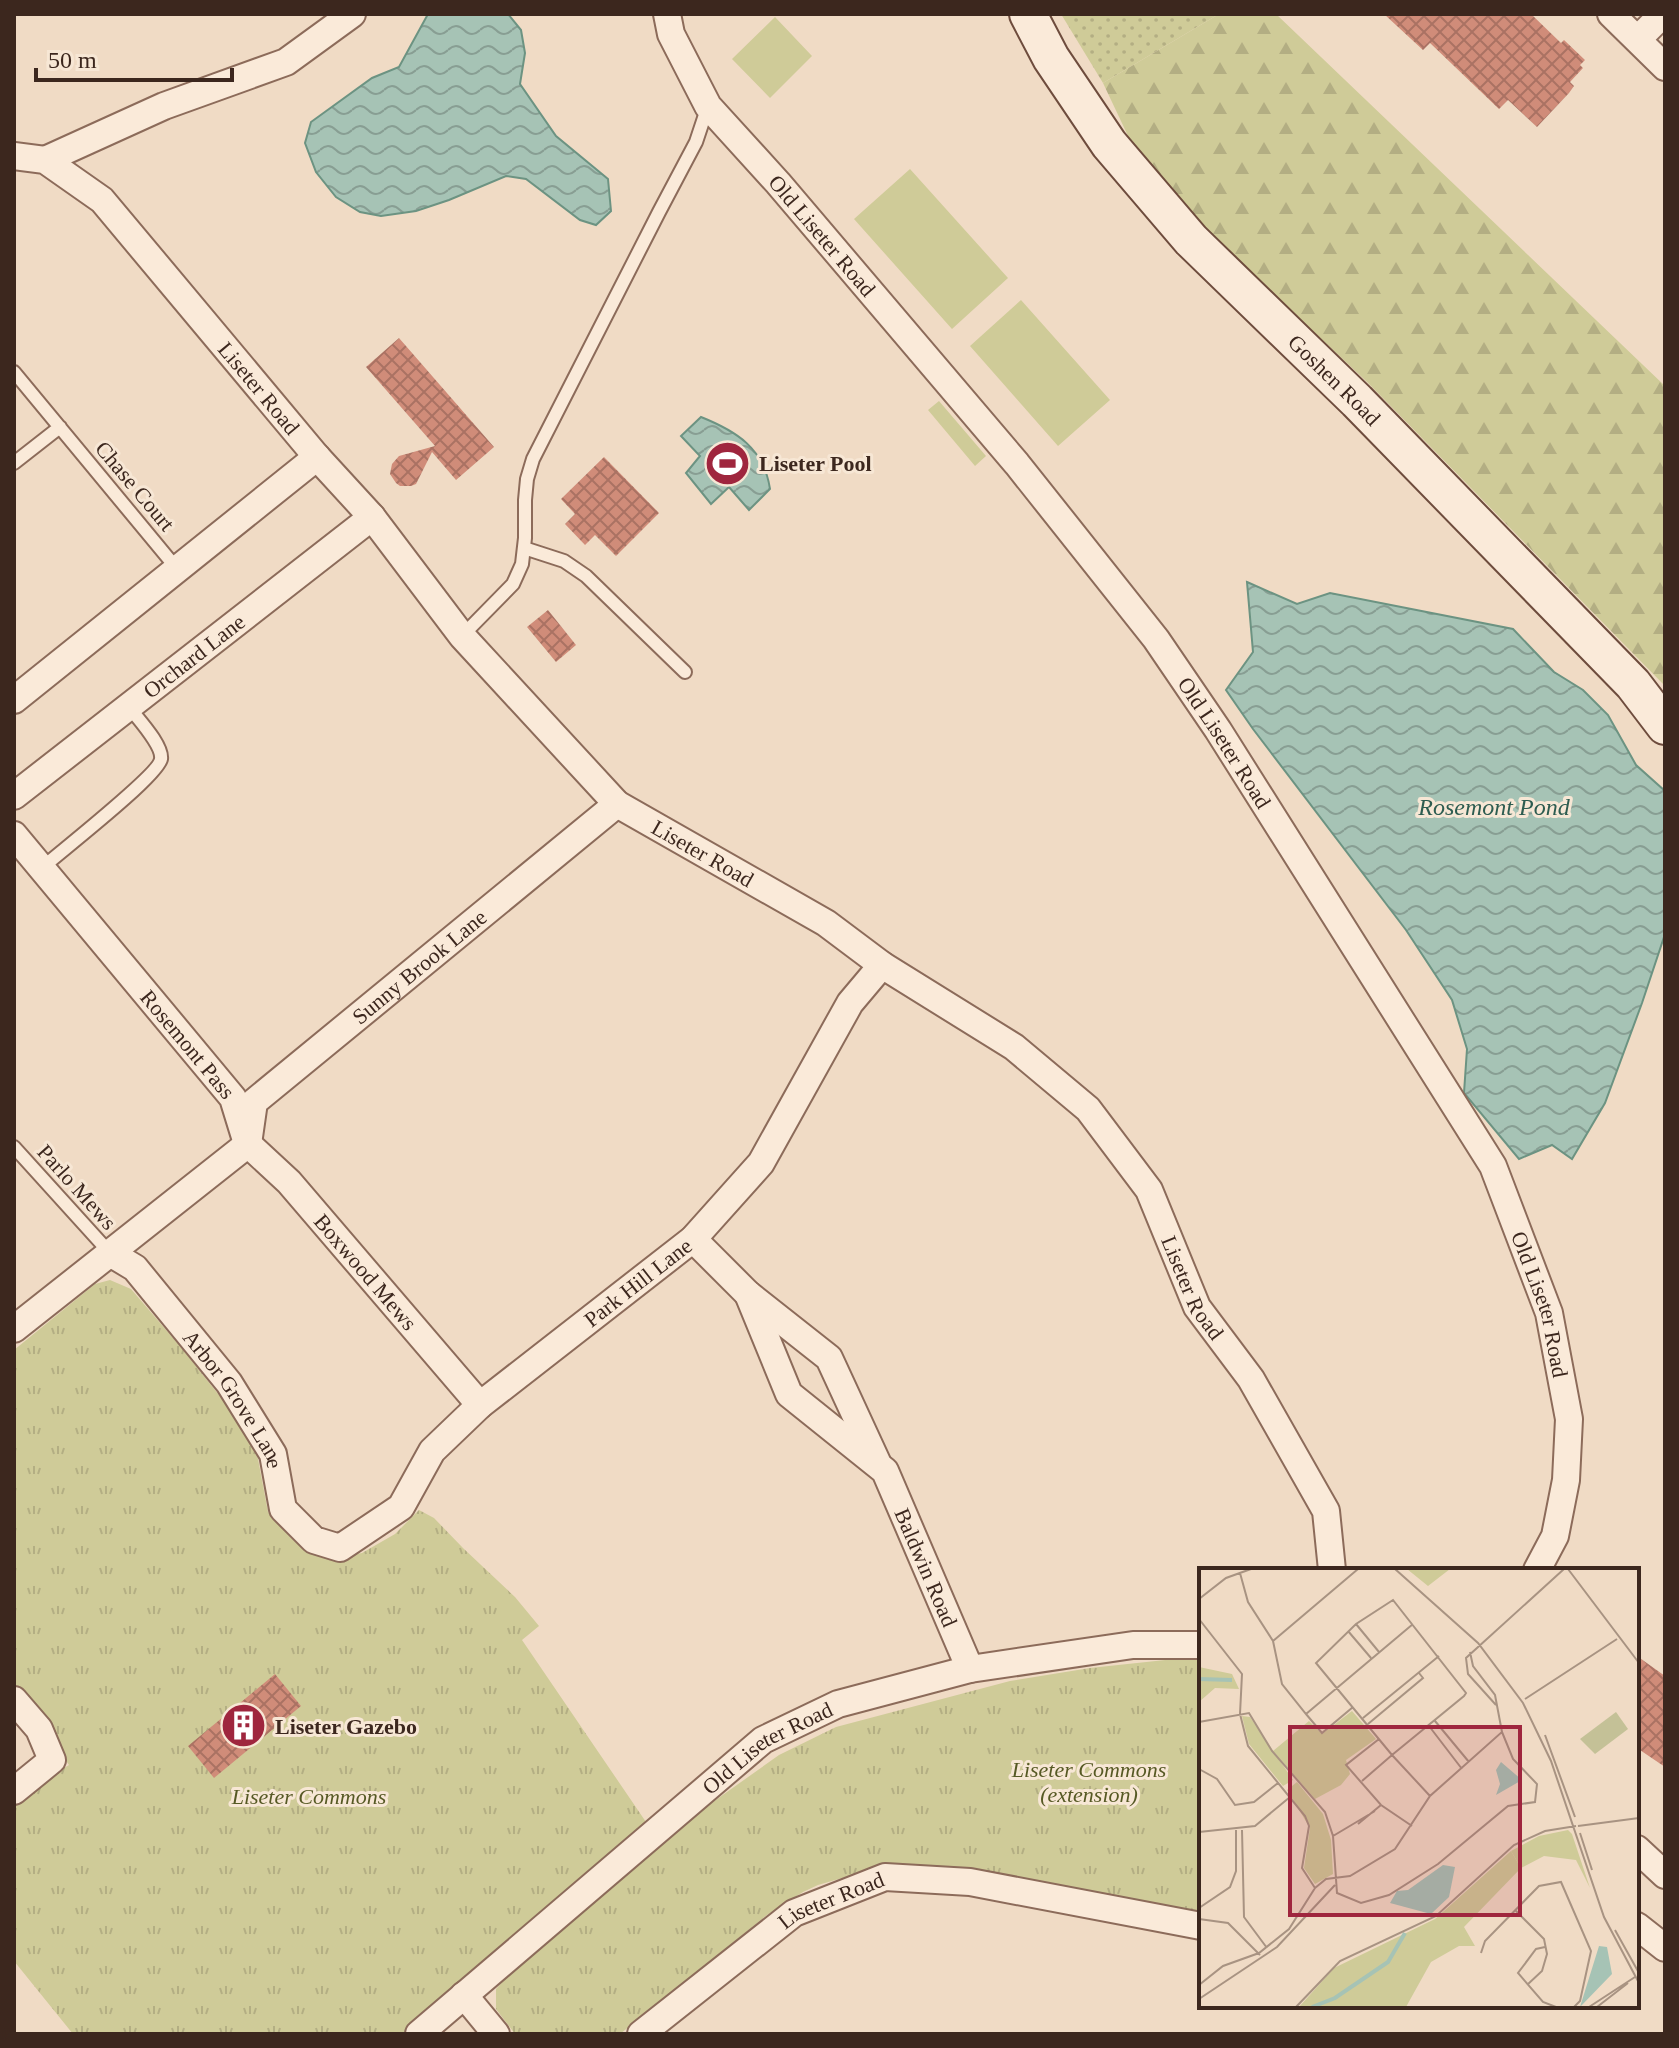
<svg xmlns="http://www.w3.org/2000/svg" width="1679" height="2048" font-family="Georgia,serif">
	<style>
		.grass { fill: url(#grass-dots) }
		.forest { fill: url(#forest-firs) }
		.park { fill: url(#park-tufts) }
		.pitch { fill: #cfcb98 }
		.water { fill: url(#water-waves); stroke: #6c9382; stroke-width: 2 }
		.building { fill: url(#building-cross-hatch) }
		.lines { fill: none; stroke-linecap: round; stroke-linejoin: round }
		.service-casing { stroke: #8c6b5a; stroke-width: 16 }
		.minor-casing { stroke: #8c6b5a; stroke-width: 30 }
		.secondary-casing { stroke: #6e4c3d; stroke-width: 40 }
		.service { stroke: #faead9; stroke-width: 12 }
		.minor { stroke: #faead9; stroke-width: 26 }
		.secondary { stroke: #faead9; stroke-width: 36 }
		.labels { text-anchor: middle; dominant-baseline: central; stroke-width: 6; stroke-linejoin: round; paint-order: stroke }
		.street-label { font-size: 22px; fill: #3c271e; stroke: #f7e7d5 }
		.poi-label { font-size: 22px; font-weight: bold; fill: #3c271e; stroke: #f7e7d5; text-anchor: start }
		.park-label { font-size: 22px; font-style: italic; fill: #565924; stroke: #f7e7d5 }
		.water-label { font-size: 24px; font-style: italic; fill: #2d5c50; stroke: #f7e7d5 }
		.inset-river { fill: none; stroke: #a6c3b5; stroke-width: 4 }
		.inset-road { fill: none; stroke: #a89382; stroke-width: 2 }
		.view { fill: #9f263e; fill-opacity: 0.15; stroke: #9f263e; stroke-width: 4 }
		.inset-edge { fill: none; stroke: #3c271e; stroke-width: 4 }
	</style>
	<defs>
		<pattern id="grass-dots" width="8" height="8" patternUnits="userSpaceOnUse" patternTransform="scale(2)"><rect width="8" height="8" fill="#cfcb98"/><path d="M2 2h.1M6 6h.1" fill="none" stroke="#b3ae83" stroke-width="1.8" stroke-linecap="round"/></pattern>
		<pattern id="forest-firs" width="22" height="20" patternUnits="userSpaceOnUse" patternTransform="scale(2)"><rect width="22" height="20" fill="#cfcb98"/><path d="M5 1l3.5 6h-7zM16 11l3.5 6h-7z" fill="#b3ae83"/></pattern>
		<pattern id="park-tufts" width="24" height="20" patternUnits="userSpaceOnUse" patternTransform="scale(2)"><rect width="24" height="20" fill="#cfcb98"/><path d="M3 7l-1-3M5 7V3M7 7l1-3M15 17l-1-3M17 17v-4M19 17l1-3" fill="none" stroke="#b3ae83"/></pattern>
		<pattern id="water-waves" width="16" height="10" patternUnits="userSpaceOnUse" patternTransform="scale(2)"><rect width="16" height="10" fill="#a6c3b5"/><path d="M0 5q4-4 8 0t8 0" fill="none" stroke="#889e93"/></pattern>
		<pattern id="building-cross-hatch" width="8" height="8" patternUnits="userSpaceOnUse" patternTransform="scale(2)"><rect width="8" height="8" fill="#d08c79"/><path d="M0 0l8 8M0 8l8-8" fill="none" stroke="#aa7263"/></pattern>
	</defs>
	<rect width="100%" height="100%" fill="#f0dbc5"/>
	<path class="grass" d="M1061 14H1219L1103 83Z"/>
	<path class="forest" d="M1219 14H1276L1665 386V686L1367 382 1146 174 1103 83Z"/>
	<path class="park" d="M110 1280 131 1289 179 1345 243 1425 255 1443 268 1512 291 1538 300 1546 327 1559 362 1553 395 1534 419 1510 434 1518 463 1548 515 1597 539 1626 522 1640 646 1822 402 2034H73L14 1961V1805L29 1788 69 1765 14 1686V1350L95 1284Z
		M1165 1660H1201V1917L976 1872 933 1866 904 1865 870 1870 818 1885 803 1892 767 1915 620 2034H515L496 2009V1989L519 1963 689 1819 779 1755 836 1727 1010 1681 1090 1668Z"/>
	<path class="pitch" d="M775 17 812 56 770 98 732 59Z
		M910 169 1008 278 952 329 854 219Z
		M1021 300 1110 400 1058 446 970 346Z
		M939 401 986 456 975 466 928 410Z"/>
	<path class="water" d="M428 14H508L521 30 525 53 520 84 556 136 608 179 611 211 596 225 580 220 526 179 506 176 449 200 416 211 381 216 360 212 336 197 316 172 305 143 311 122 372 78 399 67Z
		M701 417C736 431 764 448 770 489L749 510 729 487 711 504 686 473 700 456 681 436Z
		M1247 582 1297 604 1330 593 1513 629 1554 672 1583 690 1608 715 1636 765 1665 791V934L1642 1003 1605 1103 1572 1159 1552 1145 1519 1159 1464 1093 1467 1049 1452 1000 1406 930 1253 729 1226 690 1253 652Z"/>
	<path class="building" d="M1384 14H1531L1561 43 1564 40 1585 60 1580 65 1583 68 1570 82 1574 86 1569 93 1537 127 1508 100 1499 109 1430 43 1423 50Z
		M399 338 494 447 456 480 432 452 416 484 411 486H400L396 483 390 474 392 464 399 456 435 446 366 367Z
		M604 457 659 513 616 556 595 535 585 545 565 524 575 514 561 499Z
		M548 610 576 645 556 662 527 627Z
		M1637 1656 1665 1676V1767L1637 1748Z
		M275 1674 301 1706 214 1778 188 1746Z"/>
	<g class="lines">
		<defs>
			<path id="service" d="M14 372 178 570
				M14 463 60 427
				M524 548 564 561 586 576 685 672
				M462 636 513 584 522 564 525 538V500L527 479 533 459 659 212 696 142 708 106
				M42 868C60 852 159 775 161 759 163 745 138 719 129 707
				M14 1147 110 1253"/>
			<g id="minor">
				<path id="s1" d="M667 14 671 34 708 106 778 183 1017 464 1156 639 1218 730 1493 1166 1549 1313 1569 1419 1566 1480 1555 1536 1537 1570"/>
				<path d="M1611 14 1665 67"/>
				<path d="M1638 39 1663 14"/>
				<path id="s2" d="M14 156 45 160 102 200 317 457 372 517 462 636 617 804 826 923 882 965 1014 1047 1088 1109 1149 1190 1197 1307 1251 1379 1326 1511 1332 1570"/>
				<path d="M45 160 164 106 286 62 352 14"/>
				<path d="M14 700 317 457"/>
				<path id="s3" d="M14 796 372 517"/>
				<path id="s4" d="M14 835 233 1098 245 1137"/>
				<path id="s5" d="M248 1144 254 1102 617 804"/>
				<path id="s6" d="M248 1144 289 1182 480 1405"/>
				<path d="M693 1239 748 1294 829 1358 877 1462"/>
				<path id="s7" d="M110 1253 135 1268 229 1383 273 1454 283 1509 314 1540 340 1548 401 1507 432 1451 480 1405 693 1239 761 1163 850 1003 882 965"/>
				<path id="s8" d="M748 1294 789 1394 885 1471 970 1669"/>
				<path d="M14 1329 248 1144"/>
				<path d="M14 1700 39 1729 52 1760 14 1791"/>
				<path d="M1637 1849 1665 1875"/>
				<path d="M1637 1926 1665 1948"/>
				<path d="M464 1995 496 2034"/>
				<path id="s9" d="M419 2034 763 1740 838 1704 970 1669 1133 1645H1201"/>
				<path id="s10" d="M641 2034 794 1913 885 1877 970 1882 1201 1926"/>
			</g>
			<g id="secondary">
				<path id="s11" d="M1028 14 1051 58 1109 144 1191 240 1357 401 1633 684 1665 726"/>
			</g>
		</defs>
		<use href="#service" class="service-casing"/>
		<use href="#minor" class="minor-casing"/>
		<use href="#secondary" class="secondary-casing"/>
		<use href="#service" class="service"/>
		<use href="#minor" class="minor"/>
		<use href="#secondary" class="secondary"/>
	</g>
	<defs>
		<symbol id="stadium-disc" viewBox="-11 -11 22 22"><circle r="9.5" fill="#9f263e" stroke="#f7e7d5"/><path d="M0-5a6.5 5 0 1 0 0 10a6.5 5 0 1 0 0-10ZM-3.5-1.8h7v3.6h-7Z" fill="#fff"/></symbol>
		<symbol id="building-disc" viewBox="-11 -11 22 22"><circle r="9.5" fill="#9f263e" stroke="#f7e7d5"/><path d="M-4-6H4V6H1V3H-1V6H-4ZM-2.5-4.3h1.7v1.8h-1.7ZM.8-4.3h1.7v1.8H.8ZM-2.5-1h1.7V.8h-1.7ZM.8-1h1.7V.8H.8Z" fill="#fff"/></symbol>
	</defs>
	<g fill-rule="evenodd">
		<use href="#stadium-disc" x="702" y="438" width="51" height="51"/>
		<use href="#building-disc" x="218" y="1700" width="51" height="51"/>
	</g>
	<g class="labels">
		<g class="street-label">
			<text stroke="none"><textPath href="#s1" startOffset="274">Old Liseter Road</textPath></text>
			<text stroke="none"><textPath href="#s11" startOffset="480">Goshen Road</textPath></text>
			<text stroke="none"><textPath href="#s2" startOffset="346">Liseter Road</textPath></text>
			<text transform="translate(135 486) rotate(50)">Chase Court</text>
			<text stroke="none"><textPath href="#s3" startOffset="228">Orchard Lane</textPath></text>
			<text stroke="none"><textPath href="#s1" startOffset="922">Old Liseter Road</textPath></text>
			<text stroke="none"><textPath href="#s2" startOffset="994">Liseter Road</textPath></text>
			<text stroke="none"><textPath href="#s5" startOffset="256">Sunny Brook Lane</textPath></text>
			<text stroke="none"><textPath href="#s4" startOffset="272">Rosemont Pass</textPath></text>
			<text transform="translate(77 1187) rotate(48)">Parlo Mews</text>
			<text stroke="none"><textPath href="#s6" startOffset="174">Boxwood Mews</textPath></text>
			<text stroke="none"><textPath href="#s7" startOffset="792">Park Hill Lane</textPath></text>
			<text stroke="none"><textPath href="#s2" startOffset="1666">Liseter Road</textPath></text>
			<text stroke="none"><textPath href="#s1" startOffset="1570">Old Liseter Road</textPath></text>
			<text stroke="none"><textPath href="#s7" startOffset="194">Arbor Grove Lane</textPath></text>
			<text stroke="none"><textPath href="#s8" startOffset="336">Baldwin Road</textPath></text>
			<text stroke="none"><textPath href="#s9" startOffset="452">Old Liseter Road</textPath></text>
			<text stroke="none"><textPath href="#s10" startOffset="234">Liseter Road</textPath></text>
		</g>
		<g class="poi-label">
			<text x="759" y="463">Liseter Pool</text>
			<text x="275" y="1726">Liseter Gazebo</text>
		</g>
		<g class="park-label">
			<text x="1089" y="1769">Liseter Commons<tspan x="1089" dy="25">(extension)</tspan></text>
			<text x="309" y="1796">Liseter Commons</text>
		</g>
		<g class="water-label">
			<text x="1494" y="807">Rosemont Pond</text>
		</g>
	</g>
	<g transform="translate(1199 1568)">
		<rect width="440" height="440" fill="#f0dbc5"/>
		<path d="M208 1H251L229 18ZM369 262 373 266 391 320 377 292 345 288 322 300 312 283 340 268Z" fill="#cfcb98"/>
		<path d="M0 99 33 106 40 121 16 120 0 134ZM312 283 322 300 265 359 276 378H260L232 394 207 439H100L135 400 236 351Z" fill="#cfcb98"/>
		<path d="M417 144 429 161 396 186 381 171Z" fill="#c4c197"/>
		<path d="M153 143 177 171 147 192 151 206 142 217 116 231 74 183 110 153 123 166ZM43 148 51 149 94 212 84 218 50 176ZM98 214 124 246 132 272 134 306 116 316 105 300 111 260 88 222Z" fill="#cfcb98"/>
		<path d="M302 194 323 212 297 227 301 216 297 202ZM244 297 256 299 250 329 232 346 191 335 198 323 209 322ZM400 378 408 379 413 406 381 439Z" fill="#a6c3b5"/>
		<path class="inset-river" d="M0 111 33 112M113 439 136 430 189 394 206 365"/>
		<path class="inset-road" d="M196 1 279 75 324 135 352 193 405 349 440 415M369 1 440 95M41 5 49 34 74 73 83 116 107 146 123 165 154 139M0 31 27 10 52 1M0 51 43 106 41 146 49 178 106 248 110 258 103 300 116 320M157 56 180 84M149 63 172 90M74 73 159 1M326 131 418 71M297 137 269 106 267 90 365 1M107 146 214 56M164 150 240 88M236 153 270 194M0 154 50 145 73 183 126 244 134 268 138 325 162 335 190 327 239 296 309 238 336 234 338 216 314 191 303 164M169 156 224 110 220 105M230 158 263 201M346 167 376 249M180 171 147 197 182 237 213 258M0 201 18 211 36 237 55 234 79 215M163 213 193 187 265 128 267 125 194 32 157 56 117 95 193 187 231 228M159 256 182 237M379 258 440 250M43 262 45 349 68 380M0 264 56 258 91 229M381 265 393 302M134 268 176 243M116 320 127 311 151 308 196 281 231 228 303 164 296 127 274 98 271 84M0 340 31 319 37 303V262M317 343 345 371 348 386 343 403 328 417M0 351 29 355 61 387M416 362 440 405M346 379 337 381 319 405 344 434 357 439M282 385 286 373 340 318 362 314 392 383 381 433 375 439M0 417 24 398 60 385 90 361 116 320M0 431 78 379 136 317M97 439 141 393 237 348 315 277 346 263 377 258M390 439 436 409M398 439 429 415"/>
		<path class="view" d="M91 159H321V347H91Z"/>
		<rect width="440" height="440" class="inset-edge"/>
	</g>
	<rect width="1679" height="2048" fill="none" stroke="#3c271e" stroke-width="32"/>
	<path d="M36 68v12h196v-12" fill="none" stroke="#3c271e" stroke-width="4"/>
	<text x="48" y="68" font-size="24" fill="#3c271e" stroke="#f7e7d5" stroke-width="6" paint-order="stroke">50 m</text>
</svg>
